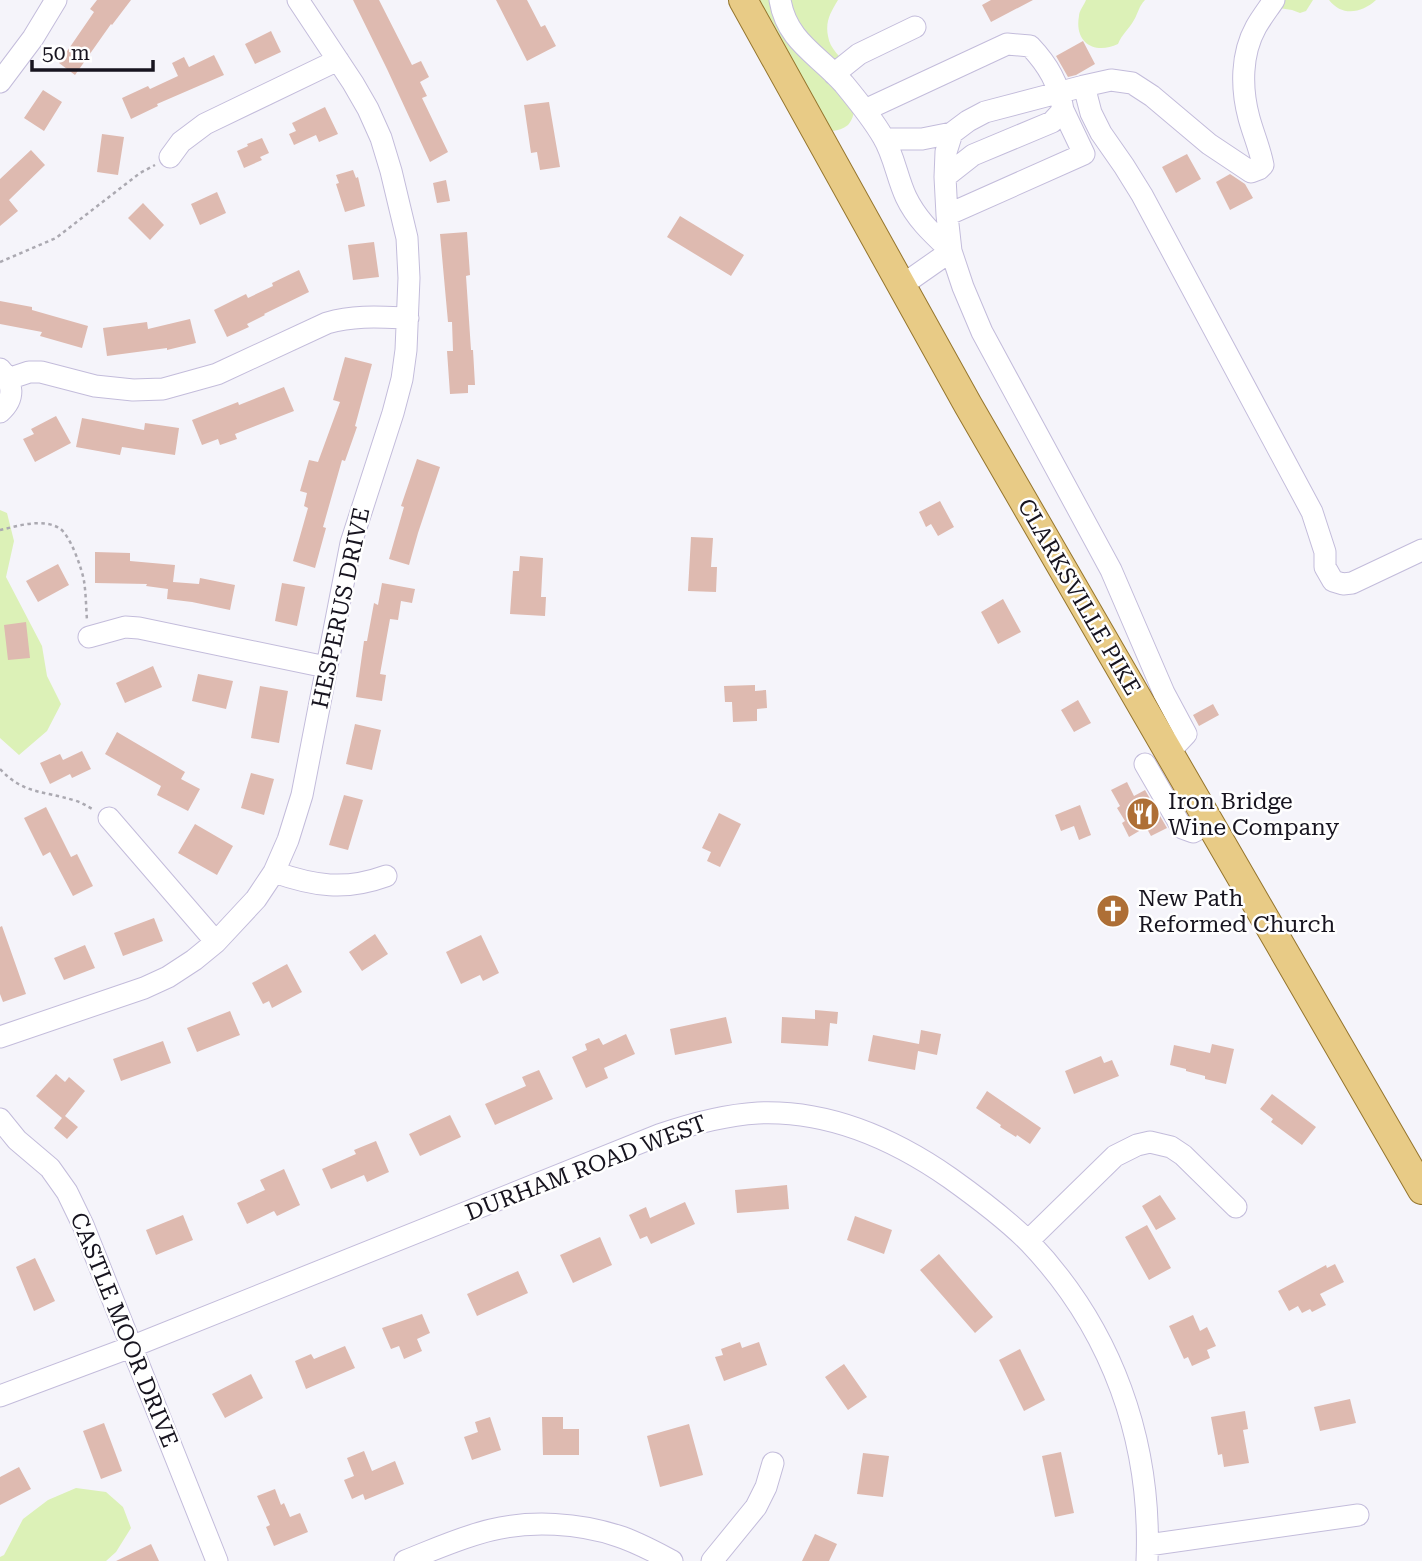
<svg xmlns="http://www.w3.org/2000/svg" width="1422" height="1561" font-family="'Roboto Serif',serif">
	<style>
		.green { fill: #dcf1b7 }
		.building { fill: #debab0 }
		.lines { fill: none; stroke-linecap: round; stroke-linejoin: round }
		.minor-casing { stroke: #c3bcdb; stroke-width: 23 }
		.major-casing { stroke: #95752d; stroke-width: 30 }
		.path { stroke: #aba9b1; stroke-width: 2.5; stroke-dasharray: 3.5 3.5; stroke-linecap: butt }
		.minor { stroke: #fff; stroke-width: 21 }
		.major { stroke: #e8cb86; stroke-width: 28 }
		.labels { text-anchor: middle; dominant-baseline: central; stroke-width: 5; stroke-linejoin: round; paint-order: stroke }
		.street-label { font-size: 23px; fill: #17141f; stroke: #fff }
		.poi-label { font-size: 23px; fill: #17141f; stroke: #fff; text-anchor: start }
	</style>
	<rect width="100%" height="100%" fill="#f5f4fa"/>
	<path class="green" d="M759 0H838C831 12 825 21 828 36 830 50 841 56 848 68 856 80 859 114 848 125 843 129 838 130 833 131L825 127 783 50 779 35 772 21 761 7Z
		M1086 0H1145C1139 6 1138 13 1134 20 1129 29 1122 34 1118 44 1095 55 1074 43 1079 16 1079 11 1084 5 1086 0Z
		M1274 0H1313L1306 11 1300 13 1292 10 1279 8Z
		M1329 0H1376C1362 13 1342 17 1329 0Z
		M0 510 7 513 14 541 6 577 42 646 47 676 61 704 47 731 19 755 0 738Z
		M76 1488 106 1492 123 1507 131 1528 116 1552 106 1561H0V1557L4 1555 23 1519 48 1500Z"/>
	<path class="building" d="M97 0H131L112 25 111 24 75 75 59 63 94 12 90 9Z
		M353 0H379L412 65 421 61 429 77 420 82 427 96 422 98 448 152 430 162 387 69Z
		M496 0H527L541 27 545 25 556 46 527 61Z
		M991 0H1033L991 22 982 5Z
		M271 31 281 52 255 64 245 44Z
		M1083 41 1095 64 1076 75 1068 77 1056 56Z
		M214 55 224 75 157 104 158 106 131 119 122 98 148 86 150 89 178 76 172 63 184 57 189 67Z
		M43 90 62 102 44 131 24 118Z
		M549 102 560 167 540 170 537 152 531 153 524 105Z
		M325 107 338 134 319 142 316 135 294 145 289 134 296 131 292 123Z
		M102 134 124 137 118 175 97 172Z
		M262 138 269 153 260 157 262 160 244 168 237 151 248 146 247 144Z
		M31 150 45 165 9 200 18 211 0 226V179Z
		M1187 154 1201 179 1176 193 1162 167Z
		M353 170 356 178 358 177 365 206 345 212 336 184 339 183 336 175Z
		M1230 174 1245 184 1253 198 1230 210 1216 182Z
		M446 180 450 201 437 203 433 183Z
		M217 192 226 213 200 225 191 204Z
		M143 203 164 225 150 240 128 218Z
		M680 216 744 255 731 276 667 237Z
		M467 232 470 275 466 276 471 350H473L475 385H468V393L450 394 447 351H453L452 322H448L440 234Z
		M374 242 379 277 353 280 348 245Z
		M299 270 309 292 264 314 265 315 247 324 249 327 227 337 214 310 246 294 248 298 273 286 272 283Z
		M0 301 32 307V310L88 326 82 348 40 336 42 332 0 324Z
		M190 319 196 343 167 350V348L107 356 103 328 147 322 148 329Z
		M345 357 372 364 355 426 357 427 345 461 342 460 323 527 326 528 315 568 293 561 308 508 304 506 307 493 300 491 309 460 318 462 340 402 333 400Z
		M284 387 294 411 235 434 237 439 220 445 218 439 202 445 192 420 238 402 239 405Z
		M56 416 71 443 35 462 23 439 34 434 31 429Z
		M82 418 144 430 145 423 179 428 175 455 122 447 120 455 76 447Z
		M417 459 440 467 418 533 409 565 389 559 404 507 401 506Z
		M940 501 954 527 938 536 931 524 926 527 919 512Z
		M691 537 713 538 711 567H717L716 592 688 591Z
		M95 552 130 553V561L175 565 173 582 199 584 200 578 235 585 230 610 192 602 167 599 168 589 146 586 147 584 95 583Z
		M520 556 543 558 541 597H546L545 616 510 614 513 571H519Z
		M58 564 69 585 38 602 26 581Z
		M282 583 305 587 297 626 275 621Z
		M382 583 415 589 412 603 401 601 398 620 390 619 380 674 386 675 382 701 356 697 364 641H367L374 603 378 605Z
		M1003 599 1021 632 998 644 981 612Z
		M26 622 30 658 8 660 4 625Z
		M153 666 162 687 125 703 116 683Z
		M198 674 233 681 226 709 192 701Z
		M755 685V691L766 690 767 708 757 709V721L733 722 732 702H725L724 686Z
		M260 686 288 691 279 743 251 738Z
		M1078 700 1091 723 1074 732 1061 710Z
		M1213 704 1219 715 1199 726 1193 715Z
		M355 724 381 730 372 770 346 764Z
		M117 732 185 772 181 779 200 789 188 811 157 795 161 786 105 754Z
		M82 751 91 769 72 778 70 774 50 784 40 763 60 754 63 760Z
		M251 773 274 779 264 815 241 808Z
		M1127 782 1134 796 1145 790 1167 828 1151 836 1146 827 1129 837 1122 823 1125 821 1117 808 1120 806 1111 790Z
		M344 795 363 800 348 850 329 845Z
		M1080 805 1091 835 1079 840 1074 826 1061 831 1055 815Z
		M46 807 71 857 77 854 93 886 73 896 50 852 43 856 24 818Z
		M719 813 741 824 720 867 707 861 711 852 702 848Z
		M195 824 233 846 217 875 178 853Z
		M154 918 163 941 123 956 114 933Z
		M2 926 26 994 3 1002 0 994V927Z
		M375 934 388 954 362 971 349 952Z
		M481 935 499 973 483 981 480 975 461 984 446 952Z
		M85 945 95 968 64 980 54 958Z
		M287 964 302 992 272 1008 269 1001 263 1004 252 983Z
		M815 1010 838 1012 837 1024 830 1023 828 1046 781 1043 782 1017 815 1019Z
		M230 1011 240 1035 197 1052 187 1028Z
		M726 1017 732 1043 675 1055 670 1029Z
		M921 1030 941 1034 937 1055 918 1051 915 1070 868 1061 873 1035 919 1044Z
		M626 1034 635 1054 604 1068 608 1078 586 1088 572 1057 587 1050 585 1044 599 1038 603 1045Z
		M163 1041 171 1063 121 1081 113 1059Z
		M1212 1044 1234 1049 1226 1084 1205 1079V1076L1186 1071V1069L1170 1065 1174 1045 1210 1053Z
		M1101 1056 1104 1063 1112 1060 1119 1076 1074 1094 1065 1071Z
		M539 1070 553 1099 495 1125 485 1104 526 1086 522 1077Z
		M56 1074 65 1082 69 1077 85 1091 65 1116 78 1127 67 1139 54 1128 62 1118 36 1096Z
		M987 1091 1041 1128 1030 1144 1017 1135 1016 1137 1000 1127 1001 1125 976 1108Z
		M1272 1094 1316 1127 1302 1145 1271 1122 1273 1119 1260 1109Z
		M450 1115 461 1137 420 1156 409 1134Z
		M376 1141 389 1172 367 1182 364 1175 331 1189 322 1169 356 1154 354 1150Z
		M284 1169 300 1205 277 1216 274 1211 247 1224 237 1203 265 1190 260 1180Z
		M787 1185 789 1209 737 1213 735 1190Z
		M1160 1195 1176 1219 1156 1230 1142 1206Z
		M685 1202 695 1224 651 1244 647 1236 640 1239 629 1215 646 1207 650 1218Z
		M183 1215 193 1240 156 1255 146 1230Z
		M855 1216 892 1230 884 1254 847 1240Z
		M1147 1225 1171 1268 1149 1280 1125 1237Z
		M600 1237 612 1265 573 1283 560 1255Z
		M939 1254 993 1317 975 1333 920 1270Z
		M35 1258 55 1301 34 1311 16 1267Z
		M1335 1264 1344 1282 1320 1294 1326 1305 1312 1312 1310 1309 1302 1313 1298 1306 1289 1311 1278 1291 1326 1265 1327 1268Z
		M518 1271 528 1293 477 1316 467 1294Z
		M422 1314 430 1333 417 1339 422 1351 404 1359 399 1346 391 1349 382 1328Z
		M1193 1315 1200 1331 1207 1327 1216 1346 1207 1350 1210 1358 1192 1366 1188 1357 1184 1359 1169 1326Z
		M740 1342 742 1348 759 1342 767 1365 724 1381 715 1357 723 1355 721 1349Z
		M345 1346 355 1368 306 1389 295 1361 311 1354 314 1359Z
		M1020 1349 1045 1400 1024 1411 999 1360Z
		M844 1364 867 1397 848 1410 825 1377Z
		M251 1374 263 1398 225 1418 212 1394Z
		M1350 1399 1356 1423 1320 1431 1314 1407Z
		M1245 1411 1248 1429 1243 1430 1249 1463 1224 1467 1222 1454 1218 1455 1211 1417Z
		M490 1417 501 1450 472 1460 464 1437 478 1432 475 1422Z
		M542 1417H563V1429H579V1455H543Z
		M104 1423 122 1471 101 1479 83 1431Z
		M689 1424 703 1475 660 1487 647 1436Z
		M364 1451 372 1471 395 1461 404 1484 365 1500 363 1494 352 1499 344 1480 354 1476 347 1458Z
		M1061 1452 1074 1513 1055 1517 1042 1456Z
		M863 1453 889 1456 883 1497 857 1494Z
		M19 1467 31 1489 0 1505V1477Z
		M275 1489 281 1505 284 1503 290 1517 300 1513 308 1532 274 1546 266 1527 270 1525 257 1496Z
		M815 1534 837 1544 829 1561H802Z
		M151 1544 159 1561H116Z"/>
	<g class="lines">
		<defs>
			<path id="minor" d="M780 0C787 42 819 55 844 84 858 101 872 118 883 137 894 155 897 178 906 197 917 220 933 234 951 251L901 286
				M834 74 859 54 915 27
				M0 82 33 38 56 0
				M1084 86 1091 113 1101 133 1124 166 1142 195 1312 512 1325 552V567L1333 581 1343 584 1352 583 1422 550
				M865 110 1007 44 1030 46C1048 65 1059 84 1063 110L1052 122 973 155 945 177
				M884 139H922L952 133
				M170 157 181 142 205 124 338 60
				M947 215 1084 154 1063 110
				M0 369C14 383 15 399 0 412
				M8 379 29 372H41L95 386 133 390 163 389 217 374 327 323C355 315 380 317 408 318
				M89 637 125 627 139 628 326 667
				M1169 752 1186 734 1164 693 1111 570 982 332 963 287 951 251 947 215 945 177 946 152 952 133 968 121 985 112 1084 86 1111 80 1132 83 1152 96 1209 144 1251 172 1259 169 1263 165C1260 149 1253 133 1249 118 1241 88 1241 54 1256 27 1261 18 1268 9 1274 0
				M1145 764 1182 828 1193 832 1209 823
				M109 818 216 942
				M274 872C314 886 345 891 386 876
				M0 1037 144 988 168 977 194 960 216 942 256 899 274 872 288 840 302 795 351 543 393 413 402 379 406 350 409 278 407 238 391 171 381 138 368 109 353 83 298 0
				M0 1119 17 1140 50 1168 67 1192 83 1225 217 1561
				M1028 1241 1115 1156 1137 1145 1150 1142 1171 1147 1183 1155 1236 1207
				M0 1396 131 1347 659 1135C691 1124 724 1115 758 1113 828 1110 894 1139 950 1178 978 1198 1005 1218 1029 1242 1112 1329 1152 1441 1147 1561
				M1148 1545 1358 1515
				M405 1561C433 1550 461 1537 491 1530 531 1520 579 1523 618 1536 637 1542 655 1552 672 1561
				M712 1561 756 1507 766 1487 773 1463"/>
			<path id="major" d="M743 0 968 405 1422 1190"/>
		</defs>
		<use href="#minor" class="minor-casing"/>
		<use href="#major" class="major-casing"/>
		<path class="path" d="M0 262 56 238 140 173 155 165
			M0 530C18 526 42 518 59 528 70 534 82 569 84 581 86 594 86 607 87 620
			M0 769C23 794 44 791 73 800 81 802 87 806 94 810"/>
		<use href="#minor" class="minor"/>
		<use href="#major" class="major"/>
	</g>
	<defs>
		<symbol id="restaurant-disc" viewBox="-11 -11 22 22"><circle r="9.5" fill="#ae6f36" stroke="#fff"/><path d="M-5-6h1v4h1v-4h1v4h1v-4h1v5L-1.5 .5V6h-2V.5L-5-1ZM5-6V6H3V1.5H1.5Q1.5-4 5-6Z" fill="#fff"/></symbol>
		<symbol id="church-disc" viewBox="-11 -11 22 22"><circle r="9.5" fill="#ae6f36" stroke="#fff"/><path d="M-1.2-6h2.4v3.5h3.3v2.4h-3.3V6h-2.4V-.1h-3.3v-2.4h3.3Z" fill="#fff"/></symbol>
	</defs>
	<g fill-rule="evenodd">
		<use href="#restaurant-disc" x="1124" y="795" width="38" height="38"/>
		<use href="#church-disc" x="1094" y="892" width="38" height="38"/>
	</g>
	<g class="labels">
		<g class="street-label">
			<text transform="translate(1079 597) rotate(60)">CLARKSVILLE PIKE</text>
			<text transform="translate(341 608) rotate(-78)">HESPERUS DRIVE</text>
			<text transform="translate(586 1168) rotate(-21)">DURHAM ROAD WEST</text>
			<text transform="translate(124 1330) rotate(68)">CASTLE MOOR DRIVE</text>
		</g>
		<g class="poi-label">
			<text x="1168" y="801">Iron Bridge<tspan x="1168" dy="26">Wine Company</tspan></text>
			<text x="1138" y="898">New Path<tspan x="1138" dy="26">Reformed Church</tspan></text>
		</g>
	</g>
	<path d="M32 60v10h121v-10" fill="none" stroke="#17141f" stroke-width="3.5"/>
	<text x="42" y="60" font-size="21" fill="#17141f" stroke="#ffffff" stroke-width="5" paint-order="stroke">50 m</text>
</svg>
